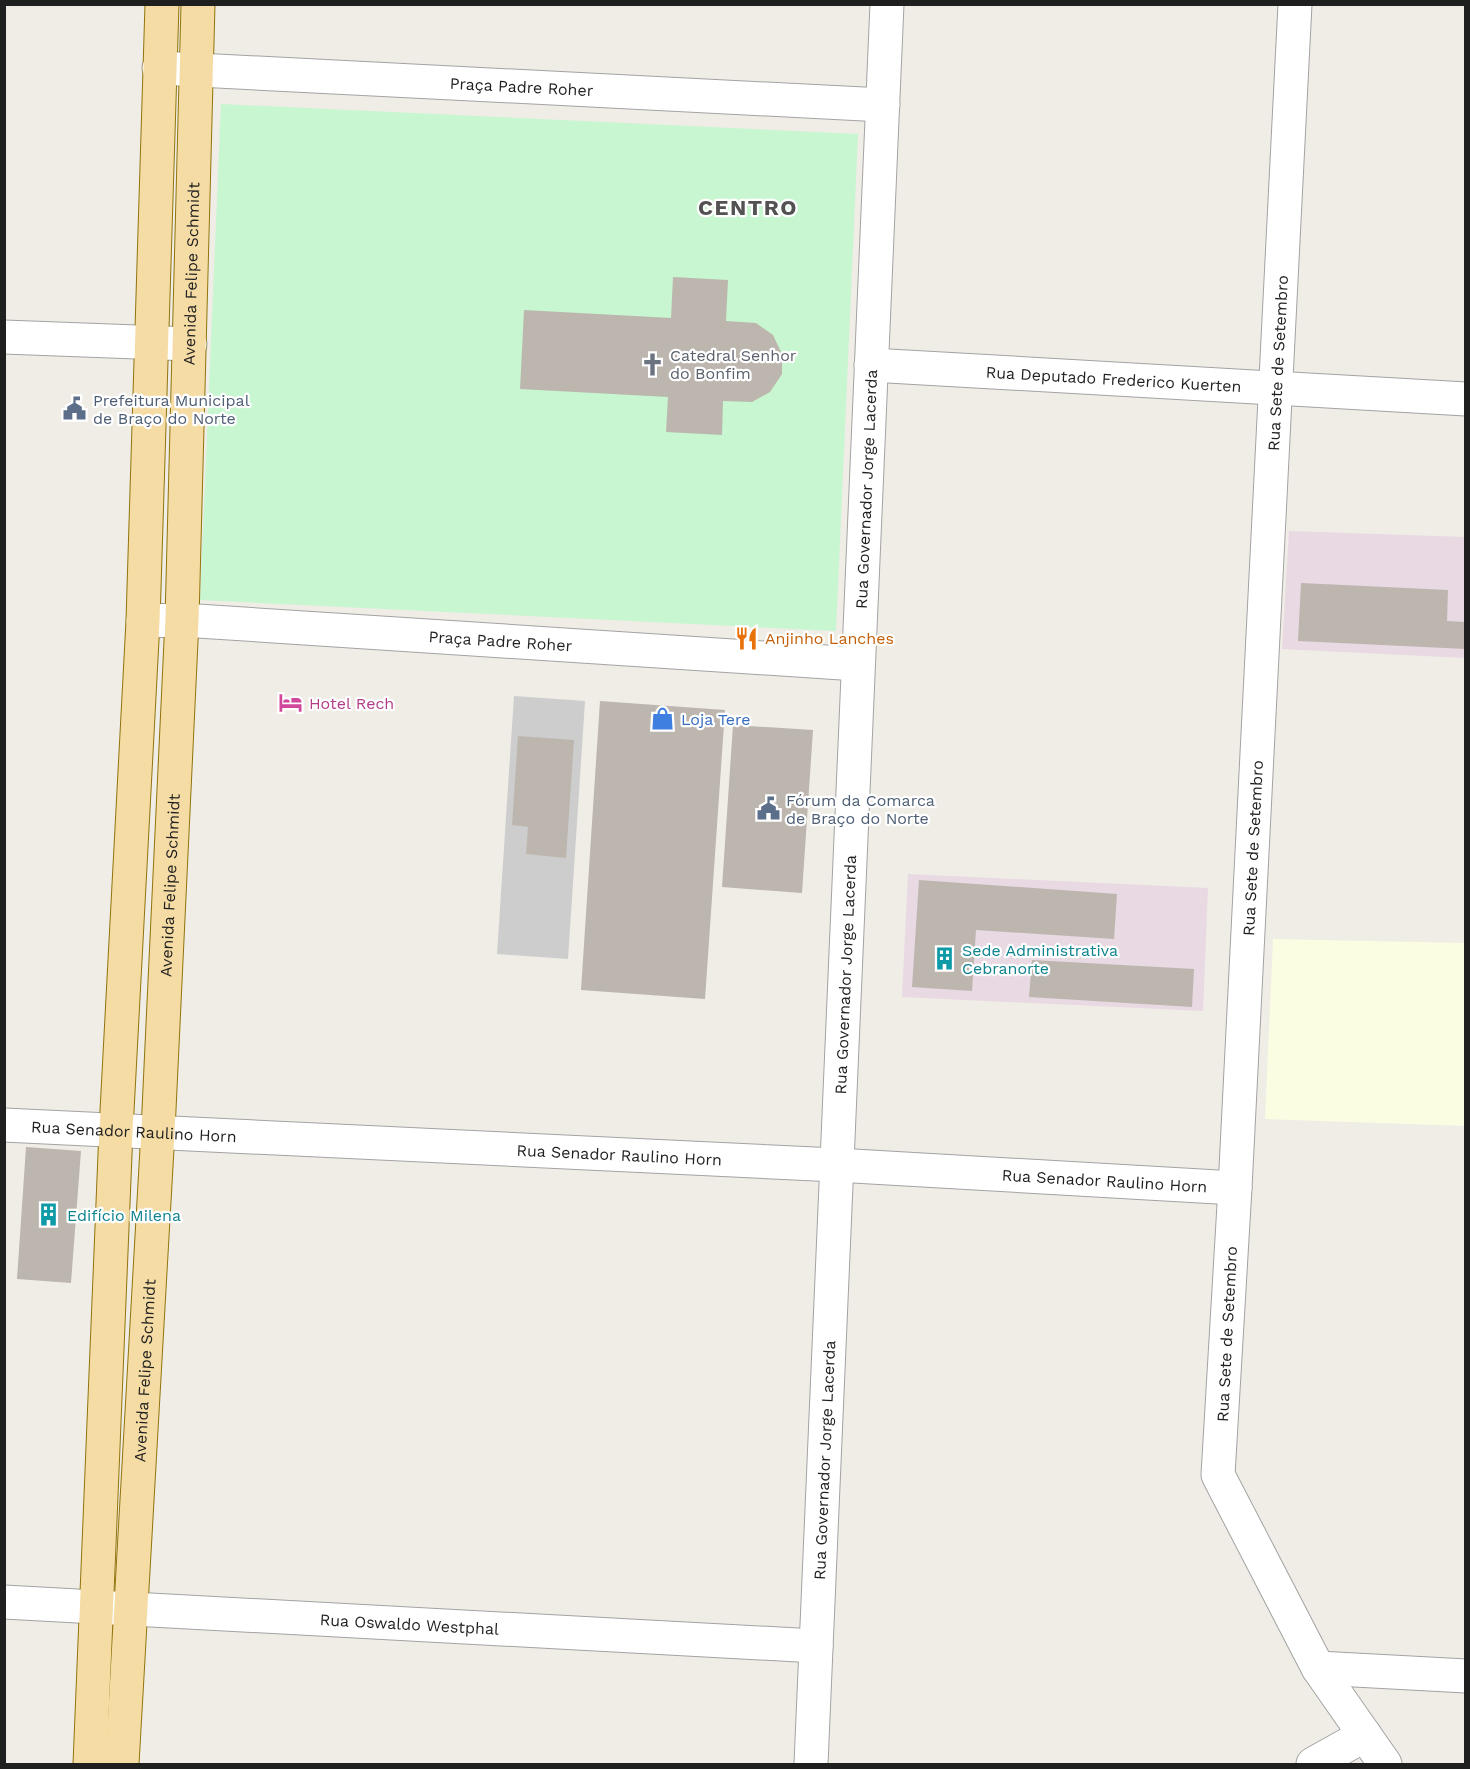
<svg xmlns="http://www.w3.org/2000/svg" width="1470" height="1769" font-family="'Work Sans',sans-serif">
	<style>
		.industrial { fill: #e8d9e3 }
		.education { fill: #fafde2 }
		.religious { fill: #cdcdcd }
		.park { fill: #c7f6d0 }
		.building { fill: #bcb6af }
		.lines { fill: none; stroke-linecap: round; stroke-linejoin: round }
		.minor-casing { stroke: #a3a3a3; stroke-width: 35 }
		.major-casing { stroke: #90740b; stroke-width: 35 }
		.minor { stroke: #fff; stroke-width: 33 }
		.major { stroke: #f5dca5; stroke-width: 33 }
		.labels { text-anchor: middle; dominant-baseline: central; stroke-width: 4.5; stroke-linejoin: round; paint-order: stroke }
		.street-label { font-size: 16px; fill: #1f1f1f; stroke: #fff }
		.worship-label { font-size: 16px; fill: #5b616d; stroke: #fff; text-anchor: start }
		.service-label { font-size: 16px; fill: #4e5e75; stroke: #fff; text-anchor: start }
		.food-label { font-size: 16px; fill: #c56008; stroke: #fff; text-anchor: start }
		.hotel-label { font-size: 16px; fill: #b23c85; stroke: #fff; text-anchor: start }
		.shop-label { font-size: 16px; fill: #366cbe; stroke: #fff; text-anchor: start }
		.culture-label { font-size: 16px; fill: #0d838f; stroke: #fff; text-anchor: start }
		.district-label { font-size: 22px; font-weight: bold; letter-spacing: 1.5px; fill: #525252; stroke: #fff }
	</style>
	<rect width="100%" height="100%" fill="#efede6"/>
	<path class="industrial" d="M1289 531 1465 537V658L1282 649Z
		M908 874 1208 888 1203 1011 902 997Z"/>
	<path class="education" d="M1273 939 1465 943V1126L1265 1119Z"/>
	<path class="religious" d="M514 696 585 701 568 959 497 954Z"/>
	<path class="park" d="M221 104 858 134 836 631 200 600Z"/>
	<path class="building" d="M673 277 728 280 726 321 756 323 773 335 782 354V374L770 392 752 402 723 401 722 435 666 432 668 397 520 389 524 310 671 318Z
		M1301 583 1448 590 1447 621 1466 622V649L1298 641Z
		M600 701 725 710 705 999 581 990Z
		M733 725 813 730 802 893 722 887Z
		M518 736 574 740 566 858 526 854 528 827 512 825Z
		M919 880 1117 894 1114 939 976 930 972 991 912 987Z
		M1032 960 1194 969 1192 1007 1029 997Z
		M26 1147 81 1151 71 1283 17 1279Z"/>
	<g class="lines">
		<defs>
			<g id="minor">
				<path d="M1295 4 1235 1188 1218 1475 1318 1668 1385 1764"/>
				<path id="s1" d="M159 68 883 105"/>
				<path d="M4 337 190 344"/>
				<path id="s2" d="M871 365 1466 399"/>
				<path id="s3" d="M143 621 182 620 857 664"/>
				<path id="s4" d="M4 1125 836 1165 1235 1188"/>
				<path id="s5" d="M4 1602 816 1646"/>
				<path d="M1318 1668 1466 1676"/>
				<path id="s6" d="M811 1764 887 4"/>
				<path d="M1313 1764 1365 1735"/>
			</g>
			<g id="major">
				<path d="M90 1764 116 1130 143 621 162 4"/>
				<path id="s7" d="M122 1764 158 1131 182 620 198 4"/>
			</g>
		</defs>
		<use href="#minor" class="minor-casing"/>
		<use href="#major" class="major-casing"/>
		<use href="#minor" class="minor"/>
		<use href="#major" class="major"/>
	</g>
	<defs>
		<symbol id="church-bare" viewBox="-9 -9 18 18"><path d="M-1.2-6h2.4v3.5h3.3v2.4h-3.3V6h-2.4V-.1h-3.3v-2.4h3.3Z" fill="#6b7280" stroke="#fff" stroke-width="2.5" paint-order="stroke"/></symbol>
		<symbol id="civic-bare" viewBox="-9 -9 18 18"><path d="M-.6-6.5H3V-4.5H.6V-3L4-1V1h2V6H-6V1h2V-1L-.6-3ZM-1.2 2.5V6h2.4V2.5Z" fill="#5c6f8a" stroke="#fff" stroke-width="2.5" paint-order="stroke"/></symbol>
		<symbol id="restaurant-bare" viewBox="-9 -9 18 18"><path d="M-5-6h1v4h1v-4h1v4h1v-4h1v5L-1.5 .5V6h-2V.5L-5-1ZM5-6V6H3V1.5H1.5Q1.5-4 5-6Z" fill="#e8710a" stroke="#fff" stroke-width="2.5" paint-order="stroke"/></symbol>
		<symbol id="hotel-bare" viewBox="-9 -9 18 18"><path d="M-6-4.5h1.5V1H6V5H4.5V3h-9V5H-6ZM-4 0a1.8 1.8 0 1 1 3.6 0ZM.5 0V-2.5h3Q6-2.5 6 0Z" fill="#d1479c" stroke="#fff" stroke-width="2.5" paint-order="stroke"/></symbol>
		<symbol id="shop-bare" viewBox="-9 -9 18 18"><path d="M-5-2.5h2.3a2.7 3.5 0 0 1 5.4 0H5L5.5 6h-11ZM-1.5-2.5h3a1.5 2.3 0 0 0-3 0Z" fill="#3f7fe0" stroke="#fff" stroke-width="2.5" paint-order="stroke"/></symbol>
		<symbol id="building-bare" viewBox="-9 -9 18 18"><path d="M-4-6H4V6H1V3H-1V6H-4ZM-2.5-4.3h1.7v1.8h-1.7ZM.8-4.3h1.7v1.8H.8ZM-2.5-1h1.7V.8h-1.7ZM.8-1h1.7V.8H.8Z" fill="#0f9aa8" stroke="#fff" stroke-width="2.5" paint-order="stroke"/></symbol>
	</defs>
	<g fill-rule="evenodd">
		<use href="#church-bare" x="636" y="348" width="33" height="33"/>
		<use href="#civic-bare" x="58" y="392" width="33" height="33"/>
		<use href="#restaurant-bare" x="730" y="622" width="33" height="33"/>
		<use href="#hotel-bare" x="274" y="686" width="33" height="33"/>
		<use href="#shop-bare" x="646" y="702" width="33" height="33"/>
		<use href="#civic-bare" x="752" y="792" width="33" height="33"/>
		<use href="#building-bare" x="928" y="942" width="33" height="33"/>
		<use href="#building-bare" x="32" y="1198" width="33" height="33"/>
	</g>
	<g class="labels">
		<g class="street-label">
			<text stroke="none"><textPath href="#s1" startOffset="363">Praça Padre Roher</textPath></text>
			<text stroke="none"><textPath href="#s7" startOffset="1492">Avenida Felipe Schmidt</textPath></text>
			<text transform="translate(1278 363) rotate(-87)">Rua Sete de Setembro</text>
			<text stroke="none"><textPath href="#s2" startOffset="243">Rua Deputado Frederico Kuerten</textPath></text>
			<text stroke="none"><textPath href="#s6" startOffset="1276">Rua Governador Jorge Lacerda</textPath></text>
			<text stroke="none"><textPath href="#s3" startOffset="358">Praça Padre Roher</textPath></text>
			<text transform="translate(1253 848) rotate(-87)">Rua Sete de Setembro</text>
			<text stroke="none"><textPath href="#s7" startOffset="880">Avenida Felipe Schmidt</textPath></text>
			<text stroke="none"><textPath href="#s6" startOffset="790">Rua Governador Jorge Lacerda</textPath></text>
			<text stroke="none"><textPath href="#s4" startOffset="130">Rua Senador Raulino Horn</textPath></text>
			<text stroke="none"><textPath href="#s4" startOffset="616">Rua Senador Raulino Horn</textPath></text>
			<text stroke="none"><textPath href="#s4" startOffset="1102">Rua Senador Raulino Horn</textPath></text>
			<text transform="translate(1227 1334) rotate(-87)">Rua Sete de Setembro</text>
			<text stroke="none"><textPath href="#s7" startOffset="394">Avenida Felipe Schmidt</textPath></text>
			<text stroke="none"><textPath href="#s6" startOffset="304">Rua Governador Jorge Lacerda</textPath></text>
			<text stroke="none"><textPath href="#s5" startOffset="406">Rua Oswaldo Westphal</textPath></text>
		</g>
		<g class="worship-label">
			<text x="670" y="355">Catedral Senhor<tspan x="670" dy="18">do Bonfim</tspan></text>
		</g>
		<g class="service-label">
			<text x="93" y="400">Prefeitura Municipal<tspan x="93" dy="18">de Braço do Norte</tspan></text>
			<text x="786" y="800">Fórum da Comarca<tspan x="786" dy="18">de Braço do Norte</tspan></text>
		</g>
		<g class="food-label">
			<text x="765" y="638">Anjinho Lanches</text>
		</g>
		<g class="hotel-label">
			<text x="309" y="703">Hotel Rech</text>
		</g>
		<g class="shop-label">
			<text x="681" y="719">Loja Tere</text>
		</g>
		<g class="culture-label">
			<text x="962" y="950">Sede Administrativa<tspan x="962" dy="18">Cebranorte</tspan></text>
			<text x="67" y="1215">Edifício Milena</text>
		</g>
		<g class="district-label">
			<text x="748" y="207">CENTRO</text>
		</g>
	</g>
	<rect width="1470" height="1769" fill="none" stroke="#1f1f1f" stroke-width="12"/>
</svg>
